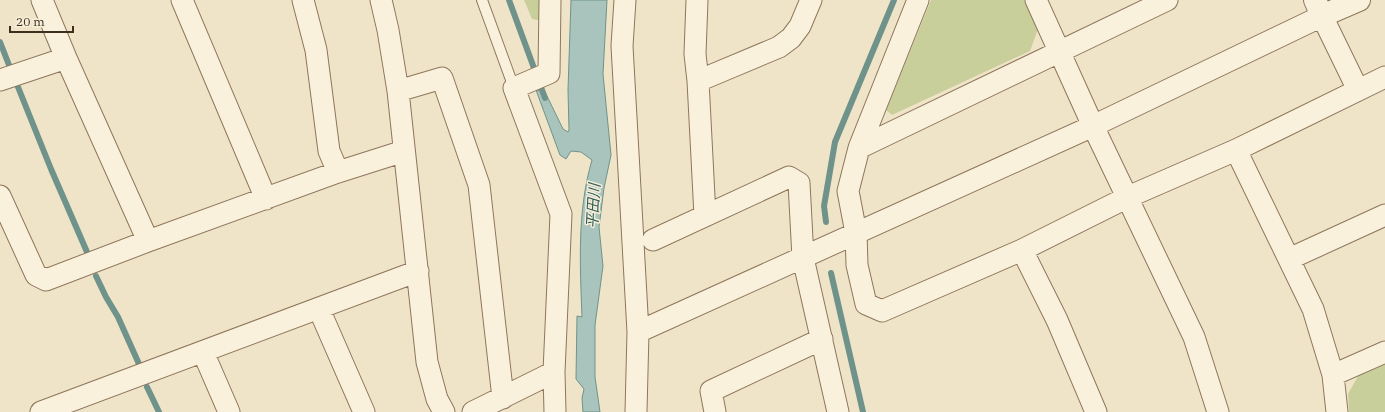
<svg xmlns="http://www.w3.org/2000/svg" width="1385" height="412" font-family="'IBM Plex Serif','Noto Sans JP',serif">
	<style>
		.green { fill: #c9cf9b }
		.water { fill: #a9c4bc; stroke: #6f938a }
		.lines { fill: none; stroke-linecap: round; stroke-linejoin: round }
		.stream { stroke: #6f938a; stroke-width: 6 }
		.service-casing { stroke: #8d765c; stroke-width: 12 }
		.minor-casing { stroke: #8d765c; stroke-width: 23 }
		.tertiary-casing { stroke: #8d765c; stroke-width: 24 }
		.service { stroke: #faf1dc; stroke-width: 10 }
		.minor { stroke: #faf1dc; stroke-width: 21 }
		.tertiary { stroke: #faf1dc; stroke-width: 22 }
		.labels { text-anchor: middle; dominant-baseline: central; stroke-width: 3; stroke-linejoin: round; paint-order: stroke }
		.water-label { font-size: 15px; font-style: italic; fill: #2f5d5a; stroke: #f7eed8 }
	</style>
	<rect width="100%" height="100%" fill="#f0e4c8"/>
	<path class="green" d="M524 0H544V21L532 19Z
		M931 0H1024L1038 29 1030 51 892 115 886 110Z
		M1385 364V412H1349L1348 394 1358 376Z"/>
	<path class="water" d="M571 0H607L603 74 611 155 604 188 599 227 603 266 595 325V377L600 412H583L582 398 584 389 576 379 577 316 582 317C580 264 577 211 592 160L581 152 571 151 566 159 560 155 536 90 545 92 563 129 568 132 569 130 568 90Z"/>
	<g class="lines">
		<path class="stream" d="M509 0 545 98
			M0 42 9 65
			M18 87 51 169 87 252
			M826 222 824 206 835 142 894 0
			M831 273 863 412
			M96 276 106 297 118 317 139 364
			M147 387 159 412"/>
		<defs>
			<path id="service" d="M482 0 514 88"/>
			<path id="minor" d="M42 0 66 58 148 241
				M182 0 266 199
				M303 0 316 50 329 151 338 172
				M381 0 388 30 398 91 427 362 437 399 444 412
				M550 0 549 73 514 88 561 214 554 372 555 412
				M625 0 622 46 638 332 636 412
				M697 0 695 54 698 81 705 216
				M918 0 859 148 848 191 856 233 857 265 866 304 882 311 1022 250 1128 197 1236 150 1385 77
				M1036 0 1093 126 1194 337 1218 412
				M0 80 66 58
				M698 81 779 47 791 38 800 26 811 0
				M398 91 442 78 479 185 503 398
				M859 148 1167 0
				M1236 150 1313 309 1333 375 1337 412
				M0 196 36 275 46 280 148 241 338 172 404 151
				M653 240 789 177 799 183 803 258 838 412
				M1022 250 1057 320 1096 412
				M1289 259 1385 215
				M319 309 364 412
				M638 332 1093 126 1322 16 1358 90
				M203 352 229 412
				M1333 375 1385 352
				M41 412 418 271
				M473 412 554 372
				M715 412 711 391 822 339"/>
			<path id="tertiary" d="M1315 0 1322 16 1359 0"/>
		</defs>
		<use href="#service" class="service-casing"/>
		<use href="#minor" class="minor-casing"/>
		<use href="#tertiary" class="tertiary-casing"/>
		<use href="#service" class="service"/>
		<use href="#minor" class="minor"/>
		<use href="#tertiary" class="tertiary"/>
	</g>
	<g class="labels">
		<g class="water-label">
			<text transform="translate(593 206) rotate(-87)">平田川</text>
		</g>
	</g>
	<path d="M10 26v6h63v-6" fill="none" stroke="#3d2e20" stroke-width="2"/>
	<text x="16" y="26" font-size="12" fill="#3d2e20" stroke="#f7eed8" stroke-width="3" paint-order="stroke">20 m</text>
</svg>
